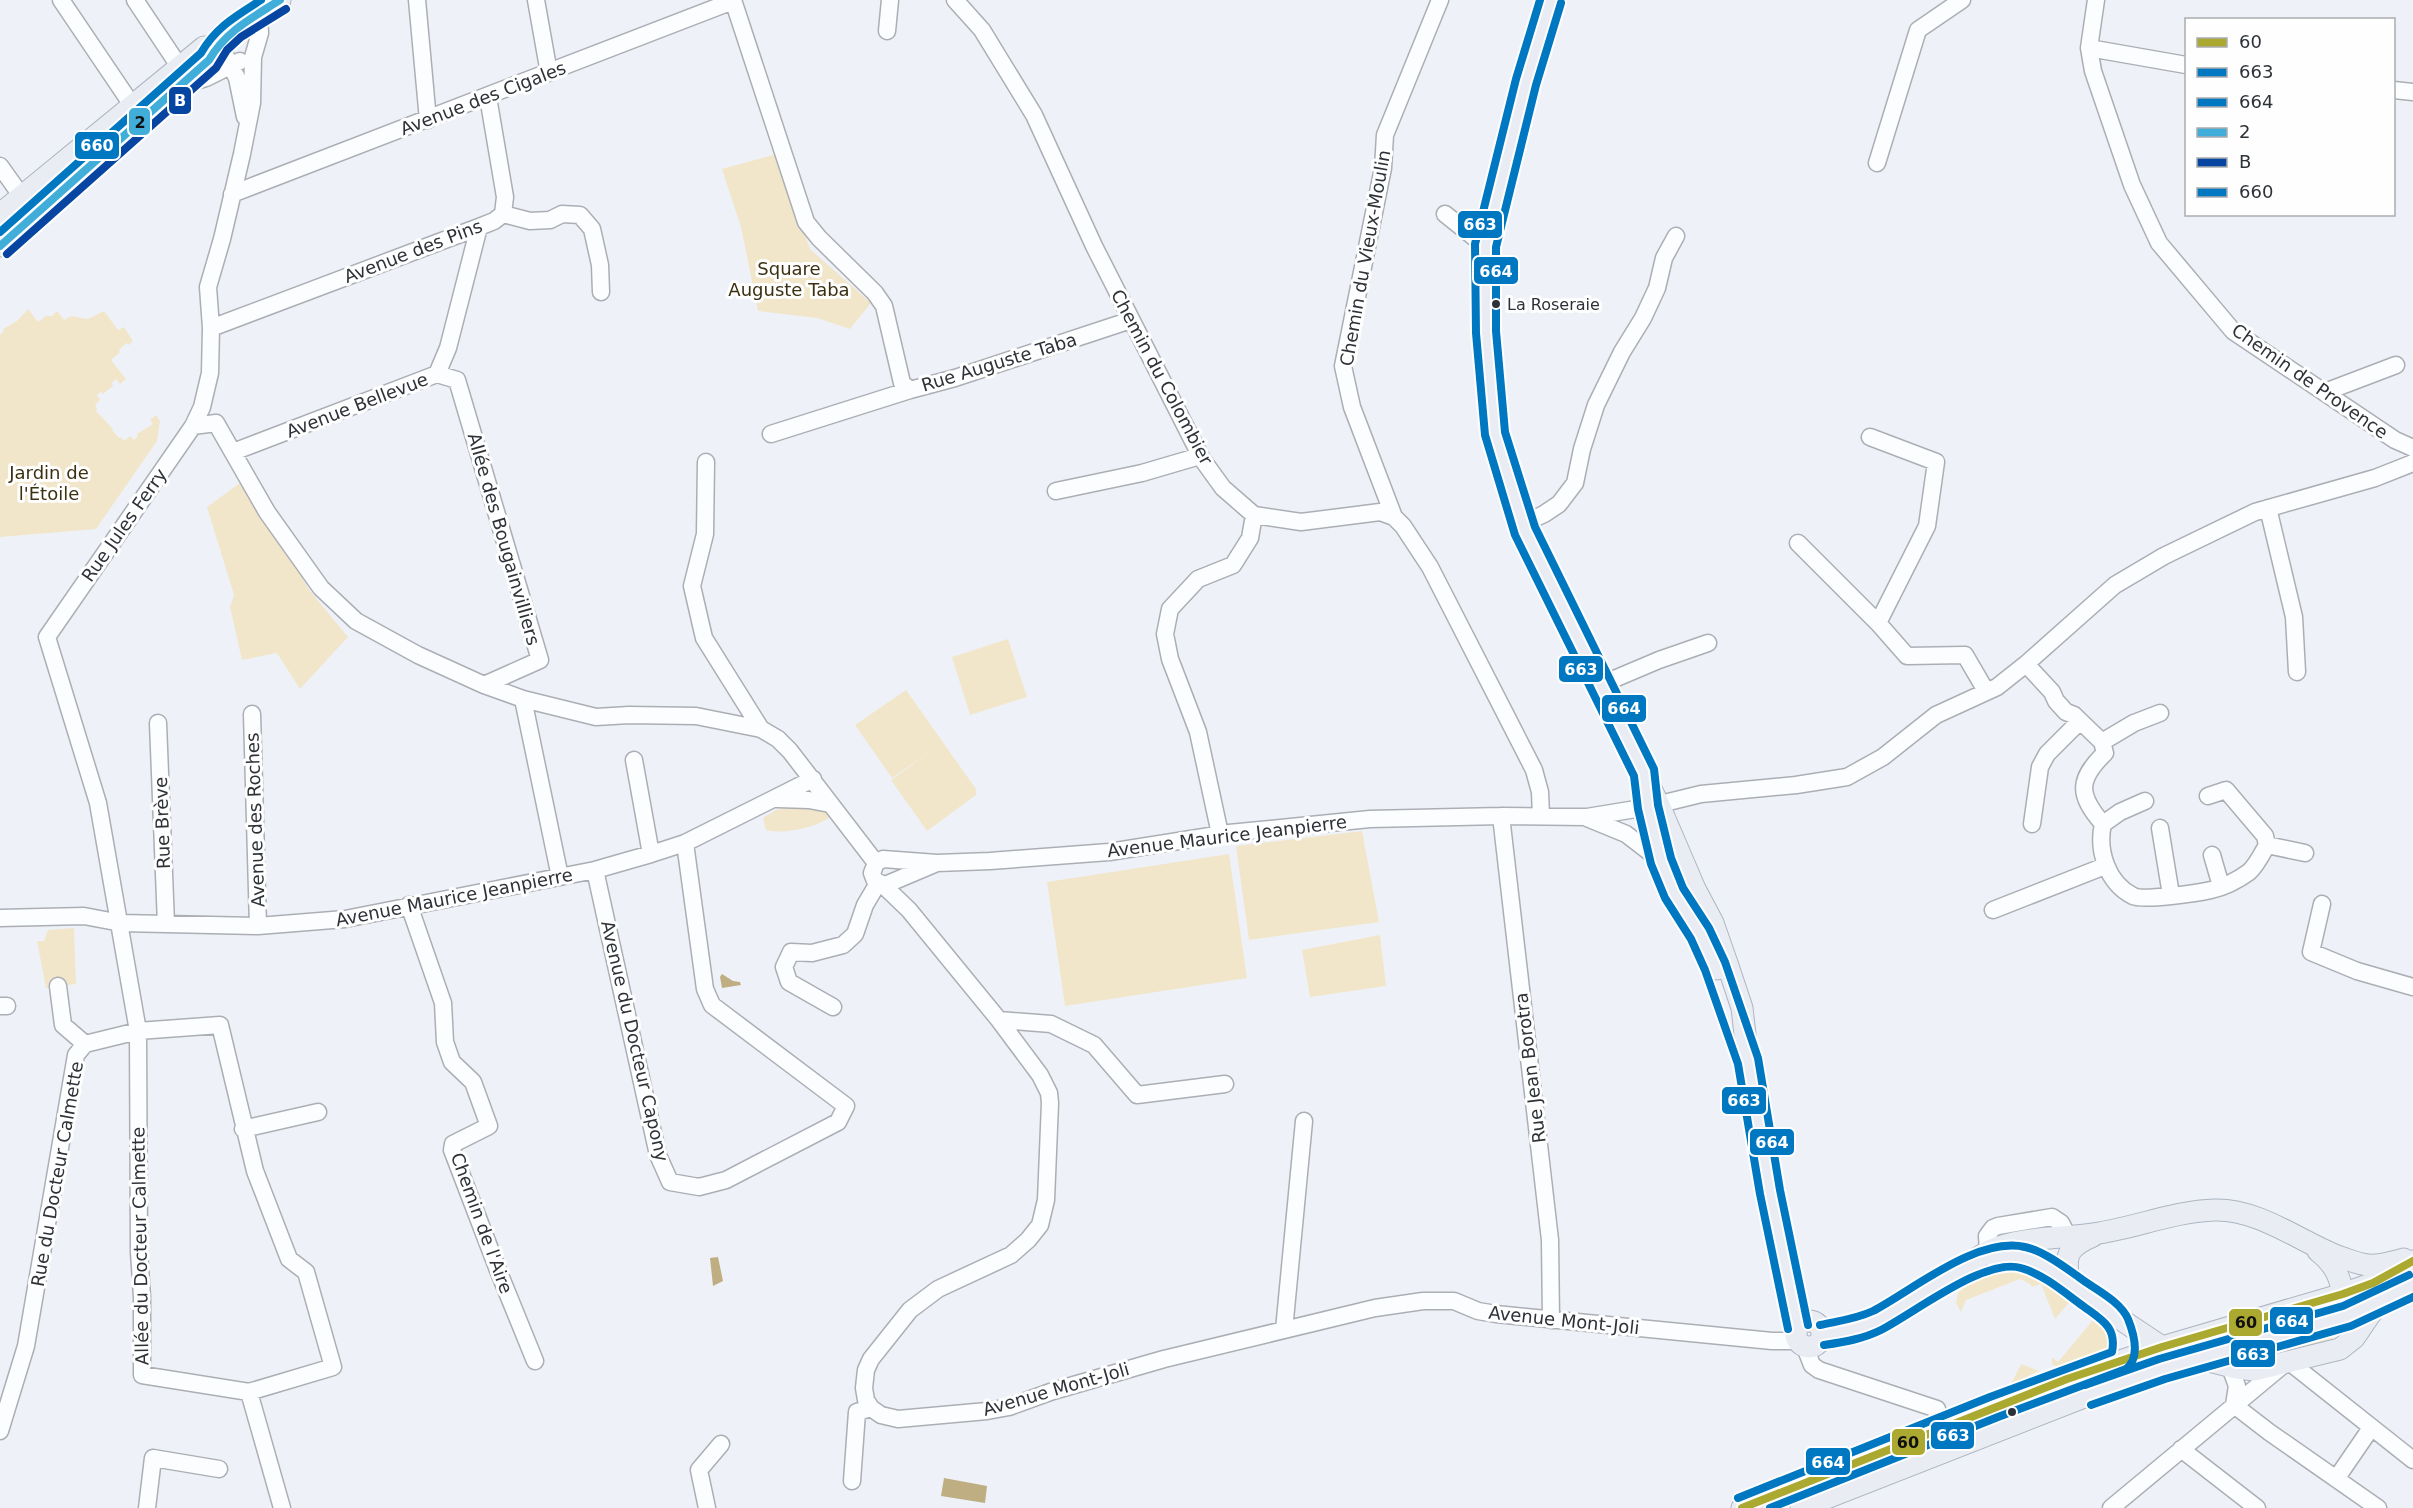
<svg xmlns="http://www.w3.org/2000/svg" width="2413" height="1508" font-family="'DejaVu Sans',sans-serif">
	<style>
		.green { fill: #f1e6c9 }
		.water { fill: #beae81 }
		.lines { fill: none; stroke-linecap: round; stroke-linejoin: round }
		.minor-casing { stroke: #abafb5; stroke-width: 19 }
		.major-casing { stroke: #adb5c2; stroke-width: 23 }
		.minor { stroke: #fcfdfe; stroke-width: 16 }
		.major { stroke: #e9edf3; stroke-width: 21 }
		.bus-1-casing { stroke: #fefefe; stroke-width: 12 }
		.bus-2-casing { stroke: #fefefe; stroke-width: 12 }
		.bus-3-casing { stroke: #fefefe; stroke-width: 12 }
		.bus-4-casing { stroke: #fefefe; stroke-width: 12 }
		.bus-5-casing { stroke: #fefefe; stroke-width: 12 }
		.bus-6-casing { stroke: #fefefe; stroke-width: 12 }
		.bus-1 { stroke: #aca930; stroke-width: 8 }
		.bus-2 { stroke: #0077c1; stroke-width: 8 }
		.bus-3 { stroke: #0077c1; stroke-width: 8 }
		.bus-4 { stroke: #41aeda; stroke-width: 8 }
		.bus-5 { stroke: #0645a2; stroke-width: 8 }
		.bus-6 { stroke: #0077c1; stroke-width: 8 }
		.bus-dot { fill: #2d3238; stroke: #fefefe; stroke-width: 2 }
		.labels { text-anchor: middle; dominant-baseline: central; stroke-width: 6; stroke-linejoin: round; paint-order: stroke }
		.bus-label { font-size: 16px; fill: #2d3238; stroke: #fefefe; text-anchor: start }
		.street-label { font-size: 18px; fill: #2d3238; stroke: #fefefe }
		.park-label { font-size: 18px; fill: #3b3011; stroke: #fefefe }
		.line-badge { stroke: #fefefe; stroke-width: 2 }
		.badge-label { font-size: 16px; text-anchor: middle; font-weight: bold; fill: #fff }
		.pale-badge-label { font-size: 16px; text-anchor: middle; font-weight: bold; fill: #111 }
	</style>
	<rect width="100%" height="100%" fill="#eef2f8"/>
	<path class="green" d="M777 154 810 249 871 303 850 329 817 318 758 311 741 227 722 169Z
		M28 309 38 322 46 316H52L57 311 64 320 71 316 88 319 104 311 118 330 124 327 133 341 129 345 126 343 119 350 120 352 111 360 126 379 120 384 116 379 112 383 113 386 103 394 101 392 97 395 100 400 95 405 97 409 96 411 113 429 112 430 119 438 121 437 124 441 130 436 134 440 138 436 137 434 153 424 150 420 156 415 160 421 157 441 96 529 0 537V335L4 331 3 329 17 321Z
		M244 480 310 591 348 637 300 689 277 653 242 660 230 607 234 595 207 507Z
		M1008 639 1027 697 970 715 952 657Z
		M906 690 976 789V795L927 831 891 780 934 749 892 778 855 725Z
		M787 808H821L831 816C820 827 781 835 766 830L763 818 776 810Z
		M1362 831 1379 922 1249 940 1236 846Z
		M1229 854 1247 978 1065 1006 1047 882Z
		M74 928 76 984 46 988 37 941H44L48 930Z
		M1380 935 1386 986 1310 997 1302 950Z
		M2025 1264 2072 1299 2055 1319 2041 1284 2032 1287 2030 1284 2020 1279 1966 1300 1961 1312 1956 1303 1958 1293 1979 1275 1993 1267Z
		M2098 1314 2114 1330 2118 1347 2113 1351 2060 1369 2052 1364V1357L2058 1362Z
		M2339 1328 2338 1335 2332 1339 2254 1363 2229 1358Z
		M2021 1364 2039 1371 2011 1384Z"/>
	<path class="water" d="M722 974 733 981 740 982 741 985 722 988 720 977Z
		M718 1257 723 1281 713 1286 710 1258Z
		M944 1478 987 1486 985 1503 941 1496Z"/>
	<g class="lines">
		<defs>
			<path id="minor" d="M61 0 132 105
				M135 0 179 66
				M417 0 428 120
				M536 0 549 73
				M733 0 806 222 819 238 875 293 884 306 902 383 910 390 955 378 1131 320
				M955 0 982 30 1034 115 1094 246 1202 459 1223 488 1254 515 1301 522 1380 512 1394 517 1403 526 1430 567 1534 770 1540 792 1541 816
				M2096 0 2089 48 2093 71 2132 185 2159 243 2233 331 2395 440 2413 448
				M887 31 890 0
				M219 43 237 78 245 117
				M2089 48 2186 65
				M184 85 206 78 240 61
				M2394 90 2413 92
				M1877 163 1918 30 1962 0
				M0 166 35 215
				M232 194 733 1
				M503 214 530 221 550 220 562 214 580 215 592 229 600 265 601 292
				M1445 214 1485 246
				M211 328 479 227 494 221 503 214 505 197 488 97
				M437 374 457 380 540 660 484 685
				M2325 392 2396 365
				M193 426 216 423 267 512 321 588 356 621 418 655 484 685 523 699 596 717 629 715 696 716 761 729 778 739 790 751 876 863
				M771 434 910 390
				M1870 437 1936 462 1927 526 1878 623 1907 656 1965 655 1986 691
				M233 452 437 374 448 348 479 227
				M706 462 705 534 692 586 704 638 761 729
				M1056 491 1142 473 1200 456
				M2268 508 2294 617 2297 672
				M1394 517 1352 407 1343 366 1383 168 1385 135 1440 0
				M1523 524 1544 514 1559 504 1575 483 1582 449 1596 405 1622 352 1643 318 1657 288 1664 258 1676 236
				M1798 543 1878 623
				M2026 664 2052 692 2056 701 2066 712 2074 715 2102 742 2105 753C2077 780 2078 795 2103 824 2097 850 2107 883 2133 896 2143 901 2198 893 2211 890 2224 887 2238 880 2249 872 2256 866 2262 854 2267 845L2265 836 2226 790 2208 796
				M1600 685 1659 660 1708 643
				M523 699 560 877
				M252 714 258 926
				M158 723 166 924
				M2102 742 2134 723 2160 713
				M634 760 651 854
				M778 799 809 800 830 804
				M1501 816 1550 1240 1551 1320
				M1587 818 1626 834 1661 861
				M2032 824 2040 767 2047 754 2080 721
				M2103 824 2120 812 2145 801
				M2160 828 2171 895
				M1220 834 1198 732 1170 659 1165 634 1170 609 1198 579 1233 565 1250 538 1254 515
				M2267 845 2305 853
				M2212 855 2221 886
				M937 863 885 885 875 881 872 873 876 863 883 859 937 863 990 861 1109 852 1229 833 1370 819 1501 816 1587 817 1648 807 1701 794 1796 785 1847 777 1883 757 1936 715 1997 687 2026 664 2115 585 2164 556 2255 512 2375 478 2413 463
				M595 870 658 1155 670 1182 699 1187 726 1180 838 1122 846 1106 712 1005 705 989 685 843
				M883 885 909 910 999 1020 1040 1075 1049 1093 1050 1103 1046 1200 1040 1225 1028 1240 1011 1255 938 1289 910 1310 871 1359 866 1370 864 1388 866 1400 871 1408 881 1415 898 1419 987 1411 1009 1407 1053 1391 1164 1359 1375 1308 1423 1301H1454L1478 1311 1496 1314 1772 1341H1798
				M2322 904 2311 952 2357 971 2413 987
				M409 905 443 1003 445 1042 452 1062 473 1082 489 1126 453 1144 452 1150 498 1270 535 1361
				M1993 910 2105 866
				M0 918 84 916 121 923 258 926 345 919 595 870 651 854 685 843 813 779
				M58 986 63 1025 85 1044
				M0 1006H7
				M833 1007 789 982 784 967 791 952 812 953 843 945 855 934 865 905 878 883
				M999 1020 1051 1024 1094 1045 1137 1095 1225 1084
				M243 1129 318 1112
				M1988 1251 1987 1236 1993 1228 1998 1226 2052 1217 2061 1223 2068 1236
				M1284 1330 1304 1121
				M1805 1347 1812 1365 1819 1370 1937 1409
				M2230 1367 2237 1386 2234 1405
				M249 1392 282 1508
				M2234 1405 2269 1432 2378 1508
				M0 1431 26 1346 76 1055 85 1044 138 1031 220 1025 255 1171 289 1259 306 1272 333 1367 249 1392 142 1375V1297L139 1252 138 1031 98 803 47 637 193 426 202 407 210 373 211 328 208 287 222 239 242 154 252 103 253 57 260 33 259 14
				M2181 1449 2257 1508
				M2336 1479 2371 1428
				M852 1481 857 1412 871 1408
				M147 1508 153 1458 219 1469
				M707 1508 699 1470 721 1444
				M2111 1508 2288 1361 2413 1460"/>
			<path id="major" d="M1551 0 1526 82 1485 246 1486 332 1495 434 1525 531 1659 805 1695 889 1713 923 1727 963 1742 1008 1748 1061 1770 1192 1798 1327
				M0 214 204 47
				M0 246 209 60 219 43 235 29 280 0
				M1647 800C1651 832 1660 864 1674 893 1687 919 1705 942 1717 969
				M2318 1251C2338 1266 2342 1283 2345 1307
				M1996 1259 2014 1256 2032 1260 2162 1347 2171 1350
				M2069 1283C2065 1255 2066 1248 2093 1236
				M1796 1334a13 13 0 1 1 26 0a13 13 0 1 1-26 0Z
				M1822 1335C1874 1330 1918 1298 1961 1270 1971 1264 1980 1255 1991 1250 2024 1236 2063 1239 2099 1233 2137 1227 2176 1211 2215 1210 2258 1209 2298 1240 2337 1256 2347 1259 2357 1264 2368 1265 2380 1266 2392 1262 2404 1259
				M2201 1359 2237 1368 2254 1370 2340 1349 2354 1338 2378 1303
				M1742 1508 2067 1379 2162 1347 2343 1294 2373 1283 2413 1261
				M1801 1508 2115 1385 2347 1316 2413 1285"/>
		</defs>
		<use href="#minor" class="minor-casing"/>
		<use href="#major" class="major-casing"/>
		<use href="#minor" class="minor"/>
		<use href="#major" class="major"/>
		<defs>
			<path id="bus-1" d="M1742 1508 2067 1379 2162 1347 2343 1294 2373 1283 2413 1261"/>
			<path id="bus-2" d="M1540 0 1516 79 1475 244 1476 333 1485 435 1515 535 1634 776 1638 809 1651 864 1665 898 1691 939 1705 970 1738 1064 1760 1194 1788 1329
				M2091 1405 2165 1379 2351 1326 2413 1297
				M1770 1508 1998 1417 2126 1369C2141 1357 2134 1334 2128 1319 2120 1301 2096 1290 2080 1278 2066 1268 2042 1250 2025 1247 1977 1236 1913 1290 1873 1311 1856 1319 1838 1321 1820 1325"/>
			<path id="bus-3" d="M1561 3 1536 85 1496 247V331L1505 432 1535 527 1654 769 1658 805 1671 858 1683 888 1709 928 1725 962 1758 1058 1780 1190 1808 1325
				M2085 1385 2159 1359 2343 1306 2409 1275
				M1738 1498 1990 1397 2112 1352C2117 1327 2102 1320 2083 1306 2065 1293 2043 1274 2021 1268 1985 1257 1913 1314 1881 1330 1863 1339 1844 1342 1824 1345"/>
			<path id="bus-4" d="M0 246 209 60C226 31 252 18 280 0"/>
			<path id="bus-5" d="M7 254 216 68 227 50 241 37 286 9"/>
			<path id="bus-6" d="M0 232 201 53C216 27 236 16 261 0"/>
		</defs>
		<use href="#bus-1" class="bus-1-casing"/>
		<use href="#bus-2" class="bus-2-casing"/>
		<use href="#bus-3" class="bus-3-casing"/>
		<use href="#bus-4" class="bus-4-casing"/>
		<use href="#bus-5" class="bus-5-casing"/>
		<use href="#bus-6" class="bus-6-casing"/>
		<use href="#bus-1" class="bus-1"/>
		<use href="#bus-2" class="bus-2"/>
		<use href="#bus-3" class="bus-3"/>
		<use href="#bus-4" class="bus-4"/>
		<use href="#bus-5" class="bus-5"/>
		<use href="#bus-6" class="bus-6"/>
	</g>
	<g class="bus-dot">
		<circle cx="1496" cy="304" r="5"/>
		<circle cx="2012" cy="1412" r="5"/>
	</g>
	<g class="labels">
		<g class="bus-label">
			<text x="1507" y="304">La Roseraie</text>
		</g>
		<g class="street-label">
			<text transform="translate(483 98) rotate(-21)">Avenue des Cigales</text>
			<text transform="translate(413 251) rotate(-21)">Avenue des Pins</text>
			<text transform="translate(1365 258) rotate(-80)">Chemin du Vieux-Moulin</text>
			<text transform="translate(999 362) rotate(-17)">Rue Auguste Taba</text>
			<text transform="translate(1162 377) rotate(62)">Chemin du Colombier</text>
			<text transform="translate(2310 381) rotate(35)">Chemin de Provence</text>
			<text transform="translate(357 405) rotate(-21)">Avenue Bellevue</text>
			<text transform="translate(124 525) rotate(-55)">Rue Jules Ferry</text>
			<text transform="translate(504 539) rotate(74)">Allée des Bougainvilliers</text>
			<text transform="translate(255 820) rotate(-92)">Avenue des Roches</text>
			<text transform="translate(162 823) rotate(-92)">Rue Brève</text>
			<text transform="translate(1227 836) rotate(-7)">Avenue Maurice Jeanpierre</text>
			<text transform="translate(454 897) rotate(-11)">Avenue Maurice Jeanpierre</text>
			<text transform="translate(635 1041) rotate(77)">Avenue du Docteur Capony</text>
			<text transform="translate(1530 1068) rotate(-97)">Rue Jean Borotra</text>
			<text transform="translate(57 1174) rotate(-80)">Rue du Docteur Calmette</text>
			<text transform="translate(482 1223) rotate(70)">Chemin de l'Aire</text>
			<text transform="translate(140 1246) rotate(-91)">Allée du Docteur Calmette</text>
			<text transform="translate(1564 1320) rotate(6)">Avenue Mont-Joli</text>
			<text transform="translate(1056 1389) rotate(-16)">Avenue Mont-Joli</text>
		</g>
		<g class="park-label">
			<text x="789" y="268">Square<tspan x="789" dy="21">Auguste Taba</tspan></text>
			<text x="49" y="472">Jardin de<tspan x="49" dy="21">l'Étoile</tspan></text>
		</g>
	</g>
	<g class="line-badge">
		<rect x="168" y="86" width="24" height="29" rx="6" fill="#0645a2"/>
		<rect x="128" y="107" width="23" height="29" rx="6" fill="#41aeda"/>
		<rect x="74" y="131" width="46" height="29" rx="6" fill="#0077c1"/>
		<rect x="1457" y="210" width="46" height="29" rx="6" fill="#0077c1"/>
		<rect x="1473" y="256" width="46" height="29" rx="6" fill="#0077c1"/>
		<rect x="1558" y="655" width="46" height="28" rx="6" fill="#0077c1"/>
		<rect x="1601" y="694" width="46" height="29" rx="6" fill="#0077c1"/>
		<rect x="1721" y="1086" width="46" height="29" rx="6" fill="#0077c1"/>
		<rect x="1749" y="1128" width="46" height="28" rx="6" fill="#0077c1"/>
		<rect x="2269" y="1306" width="45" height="29" rx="6" fill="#0077c1"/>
		<rect x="2228" y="1308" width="35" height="29" rx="6" fill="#aca930"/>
		<rect x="2230" y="1339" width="46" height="29" rx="6" fill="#0077c1"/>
		<rect x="1930" y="1421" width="45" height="29" rx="6" fill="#0077c1"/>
		<rect x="1891" y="1428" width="35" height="28" rx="6" fill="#aca930"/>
		<rect x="1805" y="1447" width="46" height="29" rx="6" fill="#0077c1"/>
	</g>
	<g class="badge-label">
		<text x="180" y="106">B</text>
		<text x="97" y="151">660</text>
		<text x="1480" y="230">663</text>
		<text x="1496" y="277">664</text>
		<text x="1581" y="675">663</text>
		<text x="1624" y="714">664</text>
		<text x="1744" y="1106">663</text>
		<text x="1772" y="1148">664</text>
		<text x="2292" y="1327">664</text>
		<text x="2253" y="1360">663</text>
		<text x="1953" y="1441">663</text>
		<text x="1828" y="1468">664</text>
	</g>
	<g class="pale-badge-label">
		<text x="140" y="128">2</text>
		<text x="2246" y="1328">60</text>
		<text x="1908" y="1448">60</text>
	</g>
	<rect x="2185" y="18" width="210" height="198" fill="#fefefe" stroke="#aaacaf" stroke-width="1.5"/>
	<rect x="2197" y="38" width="30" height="9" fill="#aca930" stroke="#aaacaf" stroke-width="1.5"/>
	<text x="2239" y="48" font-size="18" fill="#2d3238">60</text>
	<rect x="2197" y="68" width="30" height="9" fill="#0077c1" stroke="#aaacaf" stroke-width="1.5"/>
	<text x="2239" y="78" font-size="18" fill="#2d3238">663</text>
	<rect x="2197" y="98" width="30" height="9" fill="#0077c1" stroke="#aaacaf" stroke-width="1.5"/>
	<text x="2239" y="108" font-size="18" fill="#2d3238">664</text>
	<rect x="2197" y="128" width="30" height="9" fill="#41aeda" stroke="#aaacaf" stroke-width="1.5"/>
	<text x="2239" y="138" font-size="18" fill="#2d3238">2</text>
	<rect x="2197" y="158" width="30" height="9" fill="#0645a2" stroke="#aaacaf" stroke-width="1.5"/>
	<text x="2239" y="168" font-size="18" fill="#2d3238">B</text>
	<rect x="2197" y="188" width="30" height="9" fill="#0077c1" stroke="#aaacaf" stroke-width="1.5"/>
	<text x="2239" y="198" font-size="18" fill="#2d3238">660</text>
</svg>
